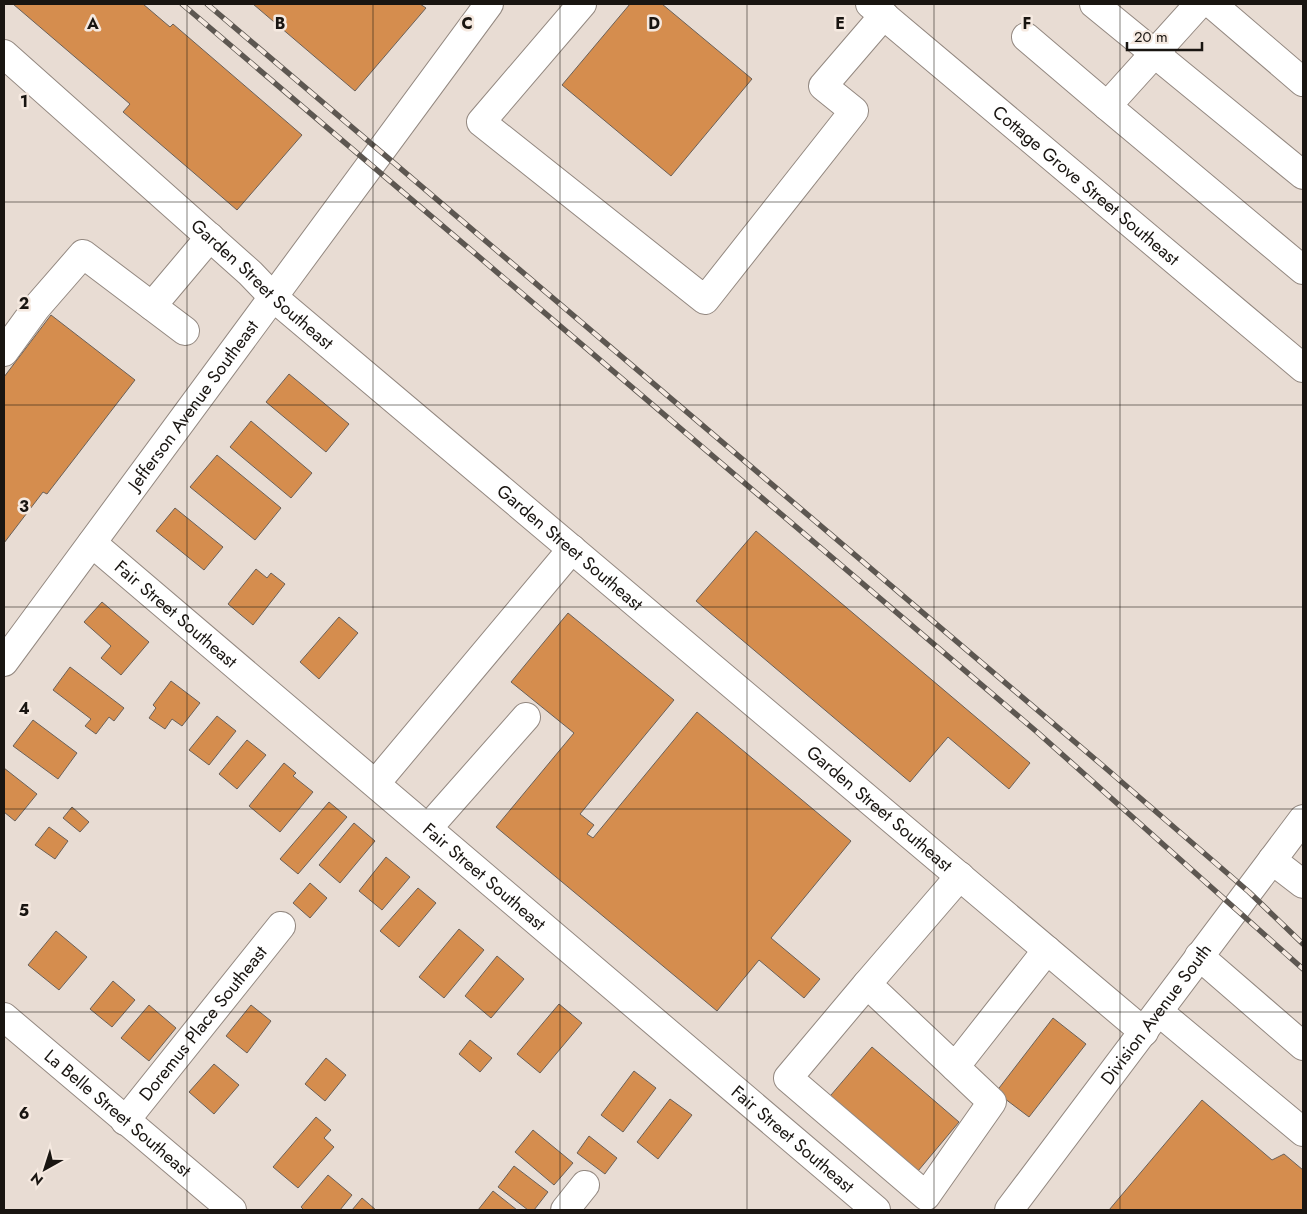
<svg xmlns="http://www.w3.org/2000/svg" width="1307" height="1214" font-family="Jost,sans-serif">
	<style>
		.building { fill: #d58d4e; stroke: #6b6159 }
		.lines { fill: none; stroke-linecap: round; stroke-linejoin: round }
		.minor-casing { stroke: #938880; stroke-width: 30 }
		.major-casing { stroke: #938880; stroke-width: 30 }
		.minor { stroke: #fff; stroke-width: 28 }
		.major { stroke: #fff; stroke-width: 28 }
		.rail-casing { stroke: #5d5751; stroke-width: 5.5 }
		.rail { stroke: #f5e9e0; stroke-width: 4; stroke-dasharray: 11; stroke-linecap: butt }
		.grid { fill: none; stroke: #191511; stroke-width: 1; stroke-opacity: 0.55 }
		.labels { text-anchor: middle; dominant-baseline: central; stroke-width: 5; stroke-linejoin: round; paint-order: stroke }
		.street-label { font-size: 18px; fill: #191511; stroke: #f5e9e0 }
		.grid-label { font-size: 16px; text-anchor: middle; font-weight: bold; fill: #191511; stroke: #f5e9e0; stroke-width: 5; stroke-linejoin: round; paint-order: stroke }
	</style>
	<rect width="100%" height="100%" fill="#e8dcd3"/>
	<path class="building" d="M13 4H143L170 27 173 24 302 135 237 210 123 112 130 104Z
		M253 4H420L426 8 355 91Z
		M630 4H662L752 79 671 176 562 85Z
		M51 315 135 380 47 494 43 492 4 543V377Z
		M289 374 349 424 326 452 266 402Z
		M251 421 312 473 291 498 230 447Z
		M217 455 281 508 255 540 190 487Z
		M175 508 223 547 204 570 156 531Z
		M756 531 1030 763 1009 789 948 737 910 782 696 601Z
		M256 569 267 578 271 573 285 584 253 625 228 604Z
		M102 602 149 642 121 675 101 658 111 646 84 622Z
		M568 613 674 700 580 814 594 825 587 834 593 838 697 712 851 841 771 938 820 979 804 998 759 960 717 1011 496 827 574 733 511 682Z
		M339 617 358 633 319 679 300 662Z
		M70 667 124 708 114 721 109 717 96 734 85 726 91 719 53 690Z
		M171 681 200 703 182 726 172 719 165 729 149 718 156 708 153 705Z
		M217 716 236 731 209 765 189 750Z
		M33 720 77 753 58 779 13 746Z
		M247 740 266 755 237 789 219 774Z
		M284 763 296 773 293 776 313 792 280 832 249 806Z
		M4 768 37 794 15 821 4 812Z
		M329 802 347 817 298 874 280 859Z
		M72 807 89 822 80 832 63 818Z
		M354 823 375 841 340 883 319 865Z
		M49 827 68 841 55 859 35 845Z
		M386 857 410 877 382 910 359 891Z
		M310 883 327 898 310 918 293 903Z
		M418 888 436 903 399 947 380 931Z
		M459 929 484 950 444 998 419 977Z
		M56 931 87 957 59 990 28 965Z
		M497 956 524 979 491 1018 465 996Z
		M113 981 135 1000 112 1027 90 1009Z
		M559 1004 582 1023 540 1073 517 1054Z
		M149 1005 176 1028 149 1061 121 1038Z
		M251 1005 271 1021 247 1053 226 1036Z
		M1053 1018 1086 1044 1029 1117 996 1092Z
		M470 1040 492 1058 480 1072 459 1054Z
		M872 1047 959 1122 913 1177 825 1102Z
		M326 1058 346 1075 325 1101 305 1084Z
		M214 1064 239 1085 214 1114 189 1092Z
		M634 1071 656 1088 623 1132 601 1115Z
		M670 1099 692 1115 658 1159 637 1142Z
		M1202 1100 1272 1160 1284 1154 1303 1170V1210H1109Z
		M316 1117 331 1130 324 1138 334 1147 298 1188 273 1167Z
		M533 1130 573 1163 554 1185 515 1152Z
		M589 1136 617 1158 605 1174 577 1153Z
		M514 1166 548 1192 534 1210H528L498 1187Z
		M328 1175 352 1195 340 1210H304L301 1207Z
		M493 1191 517 1210H478Z
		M362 1198 376 1210H352Z"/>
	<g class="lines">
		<defs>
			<g id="minor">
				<path d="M582 4 481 122 705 300 854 111 823 86 884 15"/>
				<path id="s1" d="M870 4 1303 368"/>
				<path d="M1094 4 1303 175"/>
				<path d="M1199 4 1107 106 1303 270"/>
				<path d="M1212 4 1303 82"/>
				<path d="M1026 37 1107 106"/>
				<path id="s2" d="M4 54 250 273 273 297 1144 1032"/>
				<path d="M152 306 210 237"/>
				<path d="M4 352 36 308 83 254 185 331"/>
				<path id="s3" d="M92 543 876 1210"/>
				<path id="s4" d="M4 662 489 4"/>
				<path d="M376 783 572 549"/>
				<path d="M428 828 526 717"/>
				<path d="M1272 860 1303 884"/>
				<path d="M960 876 867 984 955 1067 1047 950"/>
				<path d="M1199 956 1303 1046"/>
				<path d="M867 984 788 1078 926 1196 992 1102 955 1067"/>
				<path d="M1159 1012 1303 1132"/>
				<path id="s5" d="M4 1017 232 1210"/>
				<path id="s6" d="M125 1121 281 926"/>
				<path d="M565 1210 585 1185"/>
			</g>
			<g id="major">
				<path id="s7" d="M1009 1210 1303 819"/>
			</g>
		</defs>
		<use href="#minor" class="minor-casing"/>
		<use href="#major" class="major-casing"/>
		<use href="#minor" class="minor"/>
		<use href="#major" class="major"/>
		<defs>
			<path id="rail" d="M182 4 1037 732 1303 969
				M207 4 1102 765 1249 892 1303 944"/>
		</defs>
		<use href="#rail" class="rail-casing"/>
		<use href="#rail" class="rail"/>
	</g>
	<path class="grid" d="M187 4V1210M373 4V1210M560 4V1210M747 4V1210M934 4V1210M1120 4V1210M4 202H1303M4 405H1303M4 607H1303M4 809H1303M4 1012H1303"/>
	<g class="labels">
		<g class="street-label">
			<text stroke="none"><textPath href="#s1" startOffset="282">Cottage Grove Street Southeast</textPath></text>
			<text stroke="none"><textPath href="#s2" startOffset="346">Garden Street Southeast</textPath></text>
			<text stroke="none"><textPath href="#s4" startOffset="319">Jefferson Avenue Southeast</textPath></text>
			<text stroke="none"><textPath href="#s2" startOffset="751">Garden Street Southeast</textPath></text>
			<text stroke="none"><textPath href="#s3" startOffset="110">Fair Street Southeast</textPath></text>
			<text stroke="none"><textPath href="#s2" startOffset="1156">Garden Street Southeast</textPath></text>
			<text stroke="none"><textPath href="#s3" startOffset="515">Fair Street Southeast</textPath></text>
			<text stroke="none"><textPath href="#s7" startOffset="245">Division Avenue South</textPath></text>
			<text stroke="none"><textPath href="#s6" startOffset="125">Doremus Place Southeast</textPath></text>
			<text stroke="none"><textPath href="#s5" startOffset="149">La Belle Street Southeast</textPath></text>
			<text stroke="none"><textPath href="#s3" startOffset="920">Fair Street Southeast</textPath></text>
		</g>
	</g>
	<g class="grid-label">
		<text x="93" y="29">A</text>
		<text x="280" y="29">B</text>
		<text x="467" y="29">C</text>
		<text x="654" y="29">D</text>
		<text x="840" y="29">E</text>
		<text x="1027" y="29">F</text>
		<text x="24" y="107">1</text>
		<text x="24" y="309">2</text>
		<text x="24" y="512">3</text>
		<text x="24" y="714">4</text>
		<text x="24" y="916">5</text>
		<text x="24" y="1119">6</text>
	</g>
	<rect width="1307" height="1214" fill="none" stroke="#191511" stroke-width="10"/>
	<g transform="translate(45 1169) rotate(219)" stroke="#f5e9e0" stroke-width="4" paint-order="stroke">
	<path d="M0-4L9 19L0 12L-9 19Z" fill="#191511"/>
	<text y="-8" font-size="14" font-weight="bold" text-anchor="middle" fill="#191511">N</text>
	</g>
	<path d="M1127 42v8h75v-8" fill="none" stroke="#191511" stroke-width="2.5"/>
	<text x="1134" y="42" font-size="15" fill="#191511" stroke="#f5e9e0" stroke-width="4" paint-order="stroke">20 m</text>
</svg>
